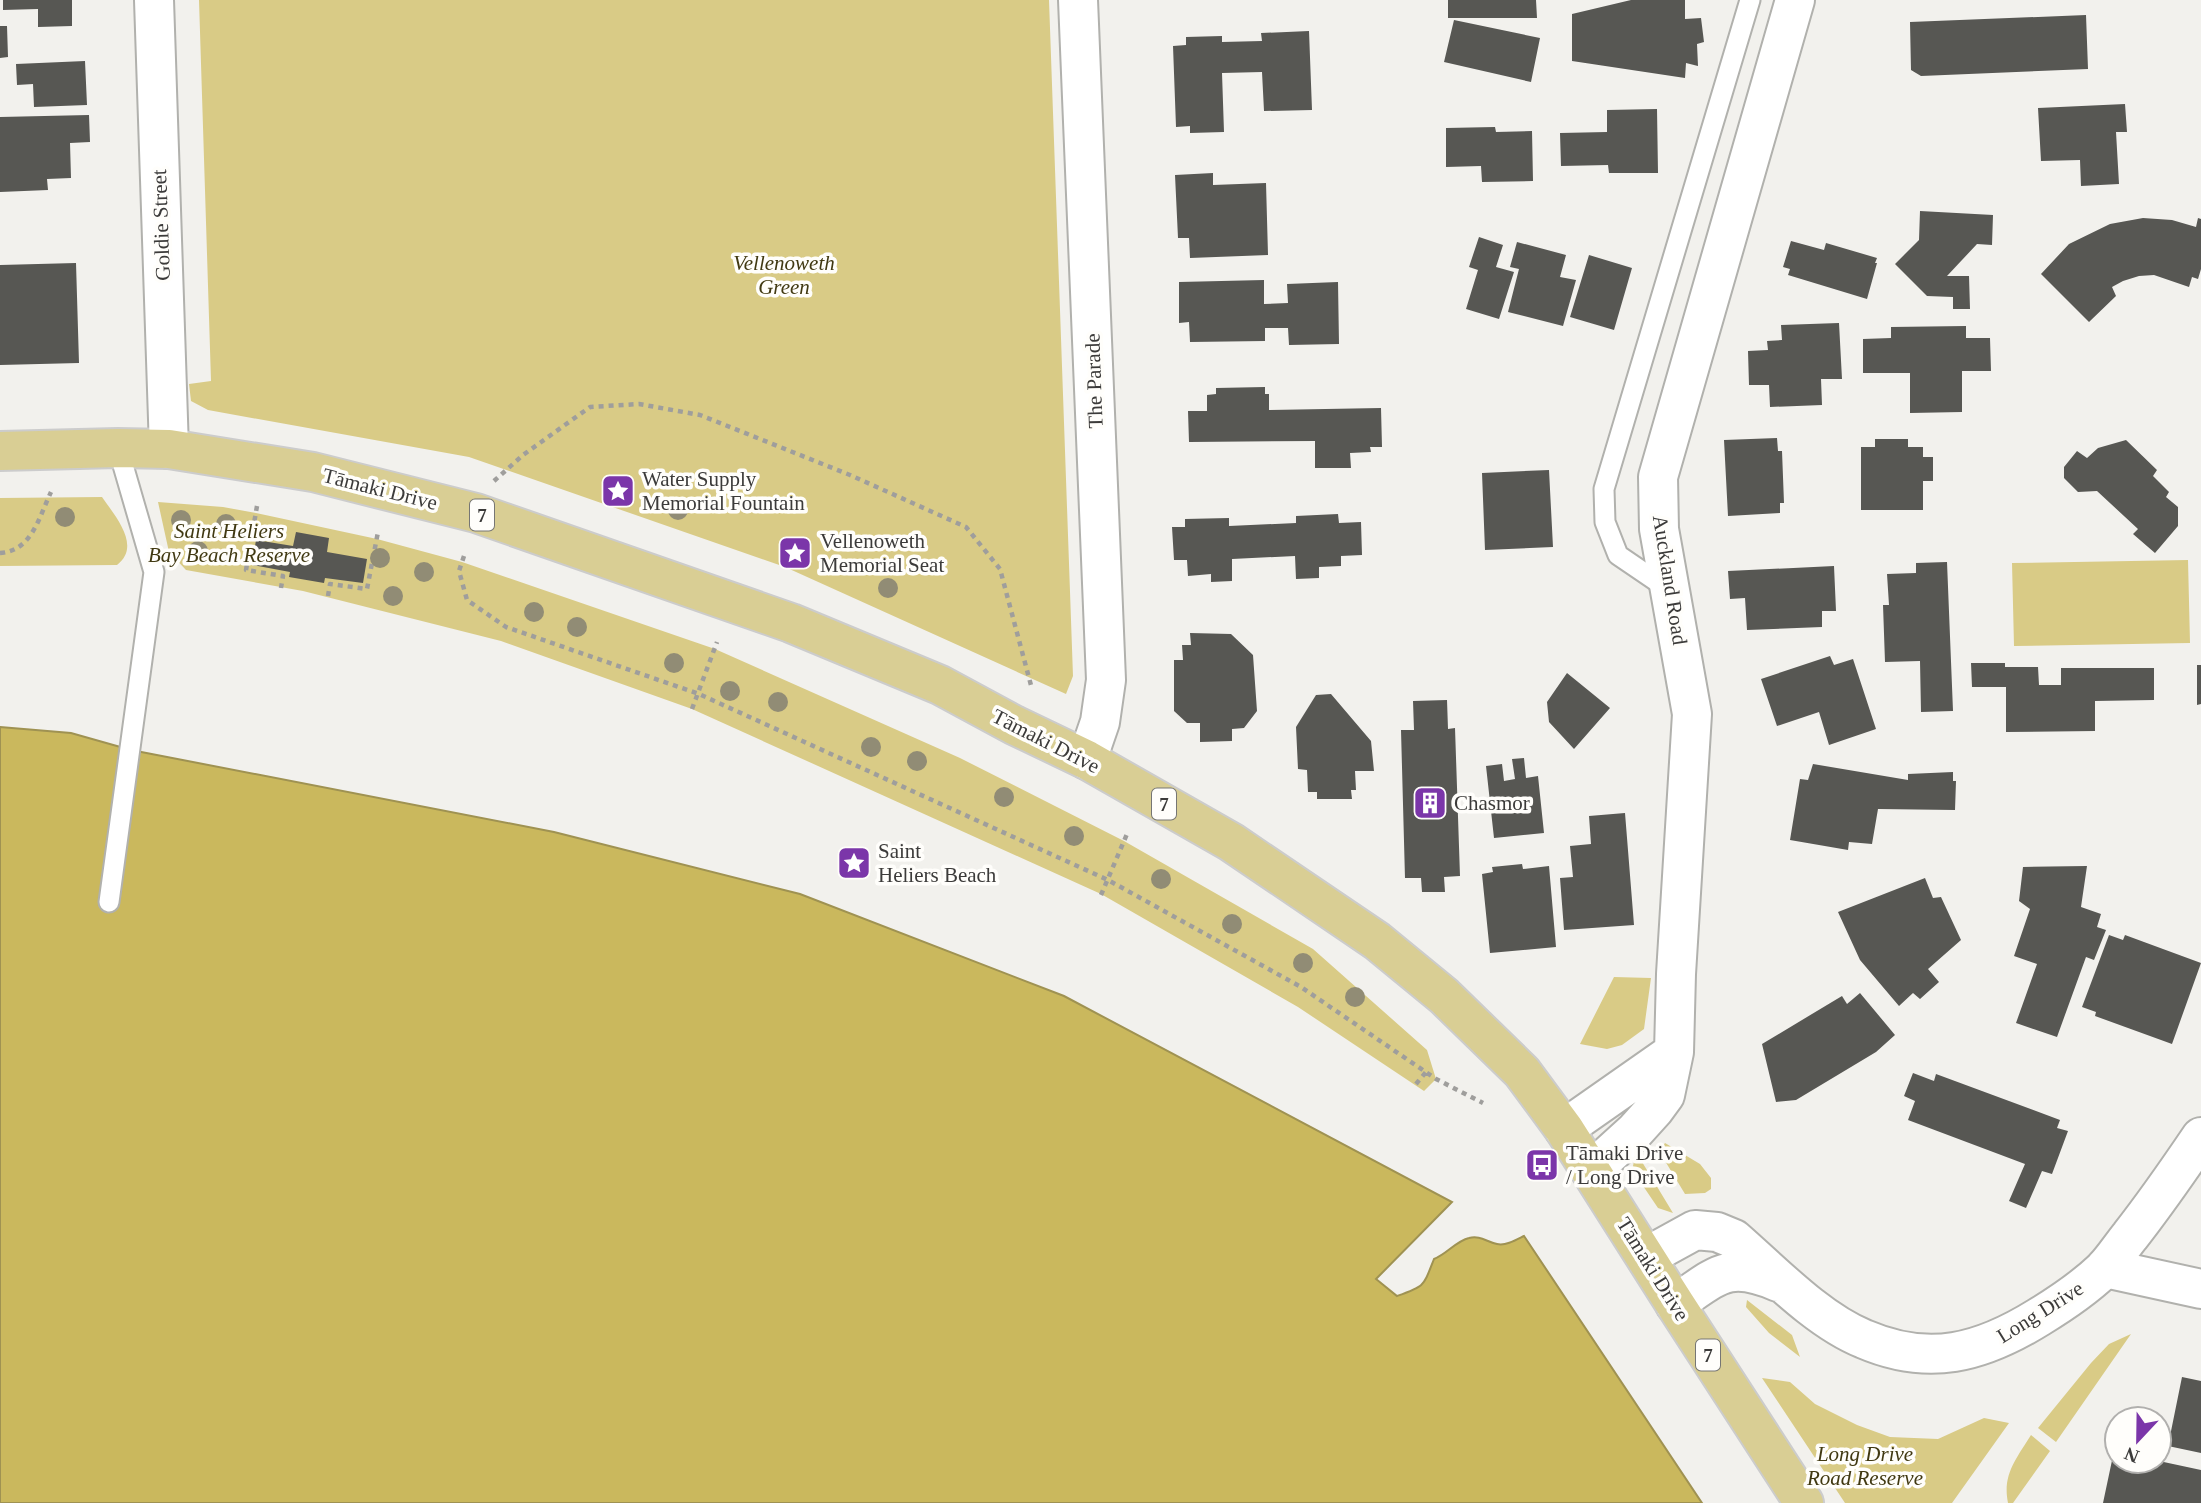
<svg xmlns="http://www.w3.org/2000/svg" width="2201" height="1503" font-family="Georgia,serif">
	<style>
		.green { fill: #d9cb86 }
		.water { fill: #cab85d; stroke: #9f9252; stroke-width: 2 }
		.building { fill: #575753 }
		.lines { fill: none; stroke-linecap: round; stroke-linejoin: round }
		.service-casing { stroke: #b1b1ad; stroke-width: 23 }
		.minor-casing { stroke: #b1b1ad; stroke-width: 42 }
		.tertiary-casing { stroke: #b1b1ad; stroke-width: 42 }
		.primary-casing { stroke: #ccc; stroke-width: 42 }
		.path { stroke: #9f9e9c; stroke-width: 4.5; stroke-dasharray: 5 5; stroke-linecap: butt }
		.service { stroke: #fff; stroke-width: 19 }
		.minor { stroke: #fff; stroke-width: 38 }
		.tertiary { stroke: #fff; stroke-width: 38 }
		.primary { stroke: #d9ce94; stroke-width: 38 }
		.tree { fill: #918c75 }
		.labels { text-anchor: middle; dominant-baseline: central; stroke-width: 7; stroke-linejoin: round; paint-order: stroke }
		.shield { fill: #fffefb; stroke: #767674; stroke-width: 2 }
		.shield-label { font-size: 19px; font-weight: bold; fill: #3c3b3a }
		.street-label { font-size: 21px; fill: #3c3b3a; stroke: #fffefb }
		.park-label { font-size: 21px; font-style: italic; fill: #413912; stroke: #fffefb }
		.poi-label { font-size: 21px; fill: #3c3b3a; stroke: #fffefb; text-anchor: start }
	</style>
	<rect width="100%" height="100%" fill="#f2f1ed"/>
	<path class="green" d="M199 0H1049L1073 676 1066 694 785 567 469 457 208 410 191 401 189 384 211 381Z
		M102 497C115 516 142 546 117 565L0 566V498Z
		M158 502 223 507 256 513 377 539 462 562 715 649 960 758 1124 841 1313 949 1427 1050 1436 1079 1424 1091 1298 1007 1101 894 692 709 501 641 303 591 186 570 169 552Z
		M2188 560 2190 643 2014 646 2012 563Z
		M1614 977 1651 978 1644 1029 1622 1045 1607 1049 1580 1044Z
		M1665 1143 1700 1164 1711 1178V1189L1705 1193 1685 1194 1659 1151Z
		M1636 1152 1673 1213 1658 1208 1637 1177 1633 1166Z
		M1747 1300 1792 1335 1800 1357 1769 1333 1746 1307Z
		M2131 1334 2056 1442 2038 1428 2091 1363 2109 1344Z
		M1762 1378 1790 1382 1815 1404 1857 1425 1890 1437 1938 1439 1984 1418 2009 1423 1952 1503H1845Z
		M2031 1435 2050 1451 2013 1503H2008C2002 1474 2017 1458 2031 1435Z"/>
	<path class="water" d="M0 727 71 733 131 750 554 832 800 894 1064 996 1452 1202 1376 1279 1397 1296C1425 1286 1423 1287 1434 1259 1447 1254 1456 1241 1469 1238 1480 1235 1487 1242 1497 1244 1506 1246 1516 1240 1524 1236L1702 1503H0Z"/>
	<path class="building" d="M3 0H72V26L38 27V9L3 10Z
		M1448 0H1536L1537 18H1448Z
		M1631 0H1685V19L1701 18 1704 42 1697 44 1698 66 1686 63 1685 78 1572 61V14Z
		M2086 15 2088 69 1921 76 1911 70 1910 22Z
		M1454 20 1540 38 1531 82 1444 62Z
		M0 26H7L8 57 0 58Z
		M1309 31 1312 110 1264 111 1262 72 1222 73 1224 132 1190 133V126L1176 127 1173 46 1186 45V37L1222 36V42L1262 41 1261 33Z
		M85 61 87 105 34 107 33 84 17 85 16 64Z
		M2125 104 2127 132H2116L2119 184 2081 186 2080 160 2041 161 2038 108Z
		M1657 109 1658 173H1609L1608 165 1561 166 1560 133 1607 132V110Z
		M89 115 90 142 70 143 71 178 47 179 48 190 0 192V117Z
		M1495 127 1496 132 1532 131 1533 181 1482 182 1481 166 1446 167V128Z
		M1213 173V185L1266 183 1268 255 1190 258 1189 238H1178L1175 175Z
		M1920 211 1993 215 1992 245 1977 244 1947 276H1969L1970 309H1953V297L1927 296 1895 264 1919 240Z
		M2143 218 2172 220 2196 227 2198 218 2201 219V269L2198 279 2192 277 2189 287 2154 275 2139 276 2123 281 2112 287 2116 296 2089 322 2041 274 2069 244 2110 224Z
		M1479 237 1503 245 1496 267 1514 272 1499 319 1466 309 1478 270 1469 267Z
		M1791 241 1824 250 1826 243 1877 258 1875 263H1877L1867 299 1788 275 1790 269 1783 267Z
		M1517 242 1566 255 1560 277 1576 280 1563 326 1508 312 1519 269 1510 267Z
		M1589 255 1632 268 1614 330 1570 317Z
		M76 263 79 363 0 365V265Z
		M1264 280V304L1288 303 1287 284 1338 282 1339 344 1289 345 1288 328H1265V341L1190 342 1189 322 1179 323V282Z
		M1839 323 1842 379H1821L1822 405 1770 407 1769 385H1749L1748 351 1768 350 1767 341 1782 340 1781 325Z
		M1966 326V338H1990L1991 371H1962V412L1910 413V373H1863V339L1891 338V327Z
		M1265 387V394H1269V410L1381 408 1382 447H1370L1371 452 1350 453 1351 468H1315V441L1189 442 1188 411H1207V395L1216 394V388Z
		M1777 438 1778 451H1782L1784 503H1780V513L1728 516 1724 440Z
		M1875 439H1908V447H1923V457H1933V481H1923V510H1861V447H1875Z
		M2126 440 2157 470 2153 476 2169 492 2166 497 2178 507V526L2155 553 2133 534 2138 529 2097 491 2078 492 2064 478V467L2077 451 2087 458 2098 448Z
		M1549 470 1553 547 1485 550 1482 473Z
		M1338 514 1339 523 1361 522 1362 555 1341 556V566L1319 567V578L1296 579 1295 556 1232 559V581L1211 582V574L1188 576 1187 560H1174L1172 527H1185V519L1229 518V526L1296 523V516Z
		M296 532 329 538 327 552 367 559 363 583 325 578 324 583 289 577 290 572 252 565 256 540 293 546Z
		M1947 562 1953 711 1921 712 1920 661 1885 662 1883 605H1889L1887 574 1916 573V563Z
		M1834 566 1836 611H1822V627L1747 630 1745 598 1730 599 1728 571Z
		M1190 633 1231 634 1253 655 1257 711 1244 728 1232 729V741L1200 742V723H1187L1174 711V660H1183L1182 645H1191Z
		M1830 656 1834 665 1853 659 1876 729 1829 745 1819 712 1777 726 1761 679Z
		M1971 663H2005V667H2038L2039 685H2061V668H2154V700L2095 701V731L2006 732V687H1972Z
		M2197 665H2201V704L2197 705Z
		M1567 673 1610 708 1574 749 1549 722 1547 702Z
		M1331 694 1371 741 1374 771H1355L1356 790H1351L1352 799H1317V792H1308L1307 770 1298 769 1296 727 1316 695Z
		M1447 700 1448 729 1455 728 1460 876 1444 877 1445 892H1422L1421 878H1405L1401 730H1414L1413 701Z
		M1524 758 1526 778 1538 776 1544 833 1494 838 1486 766 1502 764 1504 781 1515 779 1512 759Z
		M1813 764 1908 780V774L1953 772V781H1956L1955 810 1878 809 1872 844 1849 842 1848 850 1790 840 1800 779 1808 780Z
		M1625 813 1634 925 1564 930 1560 878 1573 877 1570 846 1591 844 1589 816Z
		M1522 864 1523 869 1549 866 1556 947 1490 953 1482 874 1493 872 1492 867Z
		M2087 866 2081 907 2101 914 2097 927 2106 930 2094 960 2086 957 2057 1037 2016 1023 2037 964 2014 956 2030 909 2019 901 2023 867Z
		M1925 878 1933 898 1941 897 1961 940 1928 969 1939 982 1920 999 1913 993 1899 1006 1860 960 1838 912Z
		M2109 935 2123 940 2125 935 2201 963 2172 1044 2095 1016 2096 1012 2082 1007Z
		M1860 993 1895 1035 1876 1052 1796 1100 1776 1102 1762 1044 1842 996 1847 1004Z
		M1913 1073 1934 1081 1936 1074 2060 1120 2057 1128 2068 1131 2052 1174 2042 1171 2026 1208 2009 1201 2025 1164 1908 1120 1915 1101 1904 1096Z
		M2182 1377 2201 1381V1453L2168 1446Z
		M2114 1451 2117 1452V1461H2159L2201 1470V1503H2103Z"/>
	<g class="lines">
		<defs>
			<path id="service" d="M1668 589 1618 555 1605 522 1604 489 1750 0
				M109 902 154 572 118 448"/>
			<path id="minor" d="M154 0 169 449
				M1078 0 1106 680 1100 722 1087 760
				M1564 1129 1674 1052
				M1591 1171 1635 1131 1654 1110 1665 1095 1674 1052 1676 974 1692 714 1659 529 1658 477 1795 0
				M2105 1268 2201 1289"/>
			<path id="tertiary" d="M1646 1257 1695 1230 1717 1232 1734 1239C1772 1272 1817 1320 1864 1339 1929 1367 1981 1353 2039 1317 2062 1303 2084 1288 2103 1270 2113 1260 2121 1247 2130 1236 2155 1204 2178 1171 2201 1137
				M1675 1304C1717 1276 1727 1260 1778 1282"/>
			<path id="primary" d="M0 451 118 448 169 449 313 472 476 513 791 623 940 685 1014 725 1087 760 1231 842 1377 941 1444 996 1522 1072 1564 1129 1675 1304 1804 1503"/>
		</defs>
		<use href="#service" class="service-casing"/>
		<use href="#minor" class="minor-casing"/>
		<use href="#tertiary" class="tertiary-casing"/>
		<use href="#primary" class="primary-casing"/>
		<path class="path" d="M494 481 523 455 590 407 639 404 700 415 850 475 966 527 1000 569 1032 689
			M257 506 246 570 283 576 281 588
			M0 553C32 551 39 517 51 492
			M464 556 459 571 467 600 506 627 699 694 1108 880 1301 987 1436 1079 1483 1103
			M328 596 330 584 367 589 378 532
			M692 709 717 642
			M1101 895 1127 834
			M1416 1084 1426 1072"/>
		<use href="#service" class="service"/>
		<use href="#minor" class="minor"/>
		<use href="#tertiary" class="tertiary"/>
		<use href="#primary" class="primary"/>
	</g>
	<g class="tree">
		<circle cx="678" cy="510" r="10"/>
		<circle cx="65" cy="517" r="10"/>
		<circle cx="181" cy="520" r="10"/>
		<circle cx="226" cy="524" r="10"/>
		<circle cx="198" cy="551" r="10"/>
		<circle cx="380" cy="558" r="10"/>
		<circle cx="424" cy="572" r="10"/>
		<circle cx="888" cy="588" r="10"/>
		<circle cx="393" cy="596" r="10"/>
		<circle cx="534" cy="612" r="10"/>
		<circle cx="577" cy="627" r="10"/>
		<circle cx="674" cy="663" r="10"/>
		<circle cx="730" cy="691" r="10"/>
		<circle cx="778" cy="702" r="10"/>
		<circle cx="871" cy="747" r="10"/>
		<circle cx="917" cy="761" r="10"/>
		<circle cx="1004" cy="797" r="10"/>
		<circle cx="1074" cy="836" r="10"/>
		<circle cx="1161" cy="879" r="10"/>
		<circle cx="1232" cy="924" r="10"/>
		<circle cx="1303" cy="963" r="10"/>
		<circle cx="1355" cy="997" r="10"/>
	</g>
	<defs>
		<symbol id="sight-square" viewBox="-11 -11 22 22"><rect x="-9" y="-9" width="18" height="18" rx="4" fill="#7b36a9" stroke="#fffefb"/><path d="M0-6L1.8-2.2L6-1.7L2.9 1.2L3.7 5.4L0 3.3L-3.7 5.4L-2.9 1.2L-6-1.7L-1.8-2.2Z" fill="#fff"/></symbol>
		<symbol id="building-square" viewBox="-11 -11 22 22"><rect x="-9" y="-9" width="18" height="18" rx="4" fill="#7b36a9" stroke="#fffefb"/><path d="M-4-6H4V6H1V3H-1V6H-4ZM-2.5-4.3h1.7v1.8h-1.7ZM.8-4.3h1.7v1.8H.8ZM-2.5-1h1.7V.8h-1.7ZM.8-1h1.7V.8H.8Z" fill="#fff"/></symbol>
		<symbol id="bus-square" viewBox="-11 -11 22 22"><rect x="-9" y="-9" width="18" height="18" rx="4" fill="#7b36a9" stroke="#fffefb"/><path d="M-5-6H5V4H4V6H2V4H-2V6H-4V4H-5ZM-3.5-4V0h7V-4ZM-3.5 1.2v1.5H-2V1.2ZM2 1.2v1.5H3.5V1.2Z" fill="#fff"/></symbol>
	</defs>
	<g fill-rule="evenodd">
		<use href="#sight-square" x="599" y="472" width="38" height="38"/>
		<use href="#sight-square" x="776" y="534" width="38" height="38"/>
		<use href="#building-square" x="1411" y="784" width="38" height="38"/>
		<use href="#sight-square" x="835" y="844" width="38" height="38"/>
		<use href="#bus-square" x="1523" y="1146" width="38" height="38"/>
	</g>
	<g class="labels">
		<g class="shield">
			<rect x="470" y="499.5" width="24" height="31" rx="5"/>
			<rect x="1152" y="788.5" width="24" height="31" rx="5"/>
			<rect x="1696" y="1339.5" width="24" height="31" rx="5"/>
		</g>
		<g class="shield-label">
			<text x="482" y="515">7</text>
			<text x="1164" y="804">7</text>
			<text x="1708" y="1355">7</text>
		</g>
		<g class="street-label">
			<text transform="translate(161 225) rotate(-92)">Goldie Street</text>
			<text transform="translate(1094 381) rotate(-92)">The Parade</text>
			<text transform="translate(380 489) rotate(14)">Tāmaki Drive</text>
			<text transform="translate(1670 580) rotate(81)">Auckland Road</text>
			<text transform="translate(1046 741) rotate(27)">Tāmaki Drive</text>
			<text transform="translate(1653 1269) rotate(58)">Tāmaki Drive</text>
			<text transform="translate(2040 1312) rotate(-32)">Long Drive</text>
		</g>
		<g class="park-label">
			<text x="784" y="263">Vellenoweth<tspan x="784" dy="24">Green</tspan></text>
			<text x="229" y="531">Saint Heliers<tspan x="229" dy="24">Bay Beach Reserve</tspan></text>
			<text x="1865" y="1454">Long Drive<tspan x="1865" dy="24">Road Reserve</tspan></text>
		</g>
		<g class="poi-label">
			<text x="642" y="479">Water Supply<tspan x="642" dy="24">Memorial Fountain</tspan></text>
			<text x="820" y="541">Vellenoweth<tspan x="820" dy="24">Memorial Seat</tspan></text>
			<text x="1454" y="803">Chasmor</text>
			<text x="878" y="851">Saint<tspan x="878" dy="24">Heliers Beach</tspan></text>
			<text x="1566" y="1153">Tāmaki Drive<tspan x="1566" dy="24">/ Long Drive</tspan></text>
		</g>
	</g>
	<g transform="translate(2138 1440) rotate(202)"><circle r="33" fill="#fffefb" stroke="#b1b0ae" stroke-width="2"/>
	<path d="M0-5L12 26L0 18L-12 26Z" fill="#7b36a9"/>
	<text y="-10" font-size="19" font-weight="bold" text-anchor="middle" fill="#3c3b3a">N</text>
	</g>
</svg>
